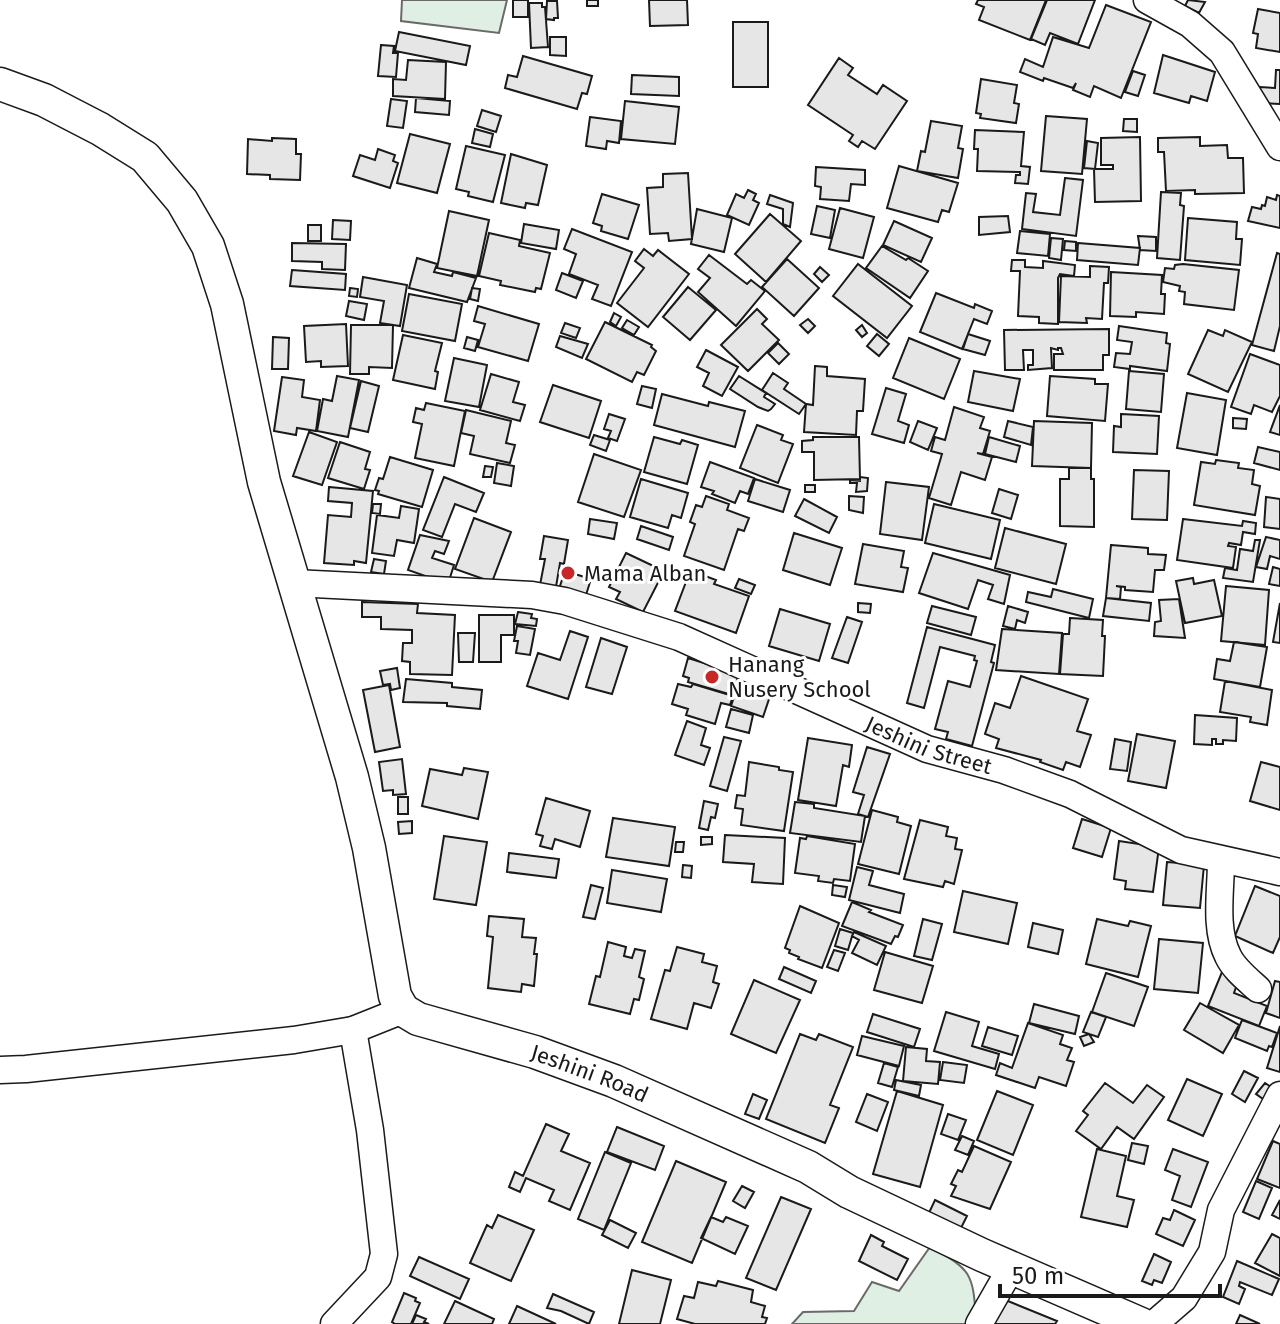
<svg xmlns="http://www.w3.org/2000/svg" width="1280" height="1324" font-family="'Fira Sans',sans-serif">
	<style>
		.green { fill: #e0efe3; stroke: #6a6a6a; stroke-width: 2 }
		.building { fill: #e6e6e6; stroke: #1a1a1a; stroke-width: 2 }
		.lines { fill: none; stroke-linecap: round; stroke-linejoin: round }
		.minor-casing { stroke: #1a1a1a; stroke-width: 29 }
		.tertiary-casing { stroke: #1a1a1a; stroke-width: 35 }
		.minor { stroke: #fff; stroke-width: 26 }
		.tertiary { stroke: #fff; stroke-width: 32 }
		.poi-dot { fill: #c62828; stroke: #fff; stroke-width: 3 }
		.labels { text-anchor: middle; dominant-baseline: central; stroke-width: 6; stroke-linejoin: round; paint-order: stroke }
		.poi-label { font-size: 22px; fill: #1a1a1a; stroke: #fff; text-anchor: start }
		.street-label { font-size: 22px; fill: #1a1a1a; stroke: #fff }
	</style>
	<rect width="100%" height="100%" fill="#fff"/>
	<path class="green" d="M402 0H507L499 33 401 21Z
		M930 1247C971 1269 973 1273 976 1319L973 1324H792L803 1312 854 1311 872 1282 899 1291Z"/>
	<path class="building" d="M513 0H528V17H513Z
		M587 0H598V6H587Z
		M649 0H687L688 25 650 26Z
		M978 0H1046L1030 40 979 20 984 7 976 4Z
		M1047 0H1095L1078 44 1050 33 1045 45 1031 39Z
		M1188 0 1205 2 1199 13 1185 6Z
		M547 1H557L558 18H554V20L546 19Z
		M529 3H542V7H545L548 47 531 48Z
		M1106 5 1151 22 1121 98 1094 86 1090 97 1073 90 1076 83 1073 88 1044 78 1043 81 1020 72 1025 59 1043 67 1053 37 1089 48Z
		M1258 9 1280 13V52L1256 48 1258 34 1253 33Z
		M733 22H768V87H733Z
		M399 32 470 46 466 65 395 51Z
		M550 37H566V56L550 55Z
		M381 45 394 46 393 53H398L396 77 378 76Z
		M1163 55 1215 72 1207 101 1191 96 1189 103 1154 93Z
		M523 56 592 76 587 94 582 93 577 109 505 88 508 75 517 77Z
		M839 58 853 68 848 75 877 94 883 85 907 101 875 149 862 141 858 147 849 141 853 135 808 105Z
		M408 60 446 62 445 99 393 96V79L406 80Z
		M1276 70H1280V104L1259 103 1260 87 1275 88Z
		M1133 71 1145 75 1138 96 1125 92Z
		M632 75 679 77V96L631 94Z
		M981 79 1017 85 1014 103 1019 104 1016 123 980 118 981 114 976 113Z
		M416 98 450 101 449 115 415 112Z
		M391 99 407 101 403 128 387 126Z
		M625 101 679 107 675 144 621 139Z
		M482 110 501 116 496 132 477 126Z
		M1046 116 1087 119 1082 174 1041 171Z
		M590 117 621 121 619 143 607 141 606 149 586 146Z
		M1124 119H1137V132L1123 131Z
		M931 121 962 126 958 148 963 149 958 178 917 171 921 151 925 152Z
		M475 129 493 134 490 147 472 143Z
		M975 130 1024 132 1021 166 1030 167 1028 184 1015 183 1016 175H1020V172L977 171 978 149H974Z
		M410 134 450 144 437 193 397 183Z
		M1140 137 1141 201 1095 202 1094 169H1113V165H1101V138Z
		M1200 137V146L1227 145 1228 158H1243L1244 193 1195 194V190L1166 191 1164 152H1158V138Z
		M272 138 296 139V154H301L300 180 270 179V175L247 174 248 139 272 141Z
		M1087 141 1098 143 1095 169 1084 168Z
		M466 146 505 155 493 202 468 196 469 192 456 189Z
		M378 149 395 155 393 161 398 163 390 188 353 176 360 155 375 160Z
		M511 154 547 165 538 205 526 203 525 208 501 203Z
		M899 166 958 183 949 212 942 210 938 222 887 208Z
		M816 167 865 170V185L851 184 849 201 820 199 821 187 815 186Z
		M688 173 692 239 669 241 668 233 650 234 647 188 663 187V174Z
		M1065 178 1083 180 1076 236 1022 229 1026 193 1036 194 1033 212 1060 215Z
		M748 190 756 194 753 200 759 203 749 225 727 215 736 194 744 198Z
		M1161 192 1181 193 1180 205 1184 206 1180 260 1157 258Z
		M602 194 639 205 628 239 601 231 602 226 593 223Z
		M770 195 793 203 790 227 783 224V209L767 204Z
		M1277 195 1280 196V228L1248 221 1252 207 1261 209 1262 205 1265 206 1267 197 1276 200Z
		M817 206 835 210 830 238 811 234Z
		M840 208 874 217 863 258 829 249Z
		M697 209 732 218 724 252 691 244Z
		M449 211 489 220 477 276 437 268Z
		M770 214 801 241 766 282 735 254Z
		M1008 216 1010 232 979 235V217Z
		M1188 218 1237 222 1236 239H1242L1240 265 1185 260Z
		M333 220 351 221 350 240 332 239Z
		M894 221 932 238 921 262 883 245Z
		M524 224 559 230 556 249 521 243Z
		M308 225H321V241H308Z
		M572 229 632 252 611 306 592 299 598 285 569 274 576 254 564 249Z
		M1020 231 1050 234 1048 256 1017 253Z
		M489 233 520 240 519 246 550 253 541 289 536 288 535 292 500 285 501 281 479 276Z
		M1138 236 1156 237V251L1140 250Z
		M1051 238 1063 239 1061 260 1049 258Z
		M1065 241 1076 242V251L1064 250Z
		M292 243 346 244 345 270 322 269V262L292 261Z
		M1078 243 1140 248 1138 265 1077 260Z
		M882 246 906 260 908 258 928 271 910 298 866 268Z
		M644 249 653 256 658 250 689 274 648 327 617 303 644 268 635 261Z
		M1277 253 1280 254V326L1274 351 1252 345Z
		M709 255 747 284 751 280 765 291 736 326 698 292 710 278 698 269Z
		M417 258 437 264 434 272 452 276 453 272 476 278 467 302 409 288Z
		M787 259 819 288 794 316 762 287Z
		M1012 260H1025V267L1043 268V261L1075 265 1074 276 1060 274 1058 278V324L1039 323V317L1018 316 1020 271H1011Z
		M858 264 912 306 887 338 833 296Z
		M1183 264 1239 270 1234 310 1184 304 1185 292 1179 291 1180 286 1163 282 1165 268 1174 269 1175 265Z
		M1090 266 1109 267 1108 283H1104L1102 319 1086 318 1087 323 1059 322 1061 276 1090 277Z
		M820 267 829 275 822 282 814 274Z
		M292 270 346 274 345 290 290 286Z
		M1111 272 1162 275 1161 294H1165L1164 314 1136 312V317L1110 316Z
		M562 273 583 281 576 298 556 290Z
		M363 277 407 285 400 326 380 323 384 301 360 297Z
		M688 287 716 310 690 340 663 317Z
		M350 288 358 289 357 297 349 296Z
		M472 288 480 289 478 301 470 299Z
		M936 293 974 308 975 304 992 311 987 324 974 319 962 349 920 332Z
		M409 294 462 304 455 341 402 331Z
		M349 301 367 304 364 320 346 316Z
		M478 306 539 324 528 361 478 347 485 324 474 321Z
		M757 309 767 319 762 324 779 340 748 371 721 345Z
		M614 313 621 317 616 326 610 322Z
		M808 319 815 326 808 333 800 325Z
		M627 320 639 327 634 335 622 328Z
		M605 322 652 345 651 347 656 351 644 375 637 372 632 382 586 359Z
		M565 323 580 328 576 338 561 333Z
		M346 324 348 366 321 367V361L306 362 304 326Z
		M351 325H393L392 368 369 367V374H350Z
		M862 325 867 333 862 337 856 330Z
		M1119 326 1167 333 1166 343 1170 344 1167 371 1130 366V369L1114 367 1116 353 1130 354 1132 342 1117 340Z
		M1109 329V355H1103V370H1054V354H1063L1061 348H1058V350L1051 348 1052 368 1028 370V365H1033V350H1023L1024 370H1005L1004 330Z
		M1208 330 1223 336 1225 330 1252 342 1228 392 1188 374Z
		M877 334 889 344 879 356 867 346Z
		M968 334 990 341 985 355 963 349Z
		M403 335 442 343 435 371 438 372 435 389 393 380Z
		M560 336 588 344 582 358 556 347Z
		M273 337 289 338 288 369H272Z
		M467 337 478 340 475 351 464 348Z
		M909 338 960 359 944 399 893 378Z
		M778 343 789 354 779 364 768 353Z
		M706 350 738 367 722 396 703 386 709 373 697 367Z
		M1250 354 1280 365V396L1272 412 1254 405 1251 414 1231 407Z
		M454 358 487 365 479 407 445 401Z
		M815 366 827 367V376L865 379 863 411H857L856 435 804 432 806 404 813 405Z
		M974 371 1020 379 1013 411 968 402Z
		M1129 371 1164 374 1161 412 1126 409Z
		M773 373 788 383 784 389 806 404 799 414 762 390Z
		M491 374 519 382 513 402 525 405 520 421 480 410Z
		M337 376 359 380 348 437 317 431 323 399 332 401Z
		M739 376 766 393 764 397 775 404 771 409 768 411 758 407 730 389Z
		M1050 376 1095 379V384H1108L1105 421 1047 416Z
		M282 377 304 380 302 397 320 400 316 431 297 428 296 435 274 431Z
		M361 381 379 386 368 432 350 428Z
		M553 385 601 401 589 438 540 422Z
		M642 386 656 389 652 408 637 404Z
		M886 388 906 394 898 421 909 425 904 443 872 434Z
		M1187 393 1226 400 1217 455 1177 448Z
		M662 394 708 406 709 402 745 411 735 447 654 425Z
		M426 403 465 411 454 466 415 458 422 424 413 422 416 408 424 410Z
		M1280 405V435L1270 432Z
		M954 407 984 417 980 428 990 431 983 454 977 453 992 457 985 480 961 472 951 505 929 498 942 454 931 451 935 437 945 440Z
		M466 410 511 421 506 443 515 445 510 463 470 454 474 436 461 433Z
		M609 414 625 419 617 441 608 438 611 431 604 429Z
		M1121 414 1159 416 1157 454 1113 452 1114 426 1121 427Z
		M1233 418 1247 419 1246 429 1233 428Z
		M918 421 937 428 928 450 910 442Z
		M1008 421 1033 427 1031 445 1004 437Z
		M1034 421 1092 423 1091 468 1032 466Z
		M757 425 783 435 781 440 793 444 778 483 740 468Z
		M309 432 337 442 322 485 293 476Z
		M594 435 610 440 606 451 590 445Z
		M654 437 680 444 682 440 698 445 687 484 644 472Z
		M813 437H859L860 479 814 480V452H802V441L813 440Z
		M989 437 1020 446 1016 462 985 454Z
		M340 442 370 452 365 469 370 470 364 489 328 478Z
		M1258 447 1280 452V470L1254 463Z
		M594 454 641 470 624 517 578 502Z
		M390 457 433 470 422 507 378 494 379 491 375 490 379 478 383 479Z
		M1216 460 1239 463 1238 468 1254 470 1252 484 1260 486 1255 515 1194 505 1201 462 1215 464Z
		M710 462 754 478 748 494 740 491 735 503 712 494 714 491 701 487Z
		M497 463 514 466 511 486 494 483Z
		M485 466 493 467 491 477H483Z
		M1069 468H1091V479H1094V527L1060 526V479H1069Z
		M1134 470 1169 471 1167 520 1132 519Z
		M444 477 484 493 476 512 455 504 442 537 423 530Z
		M860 477 868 478 867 491 856 492 857 483H850V480L860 481Z
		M641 479 688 493 681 518 672 515 668 528 630 517Z
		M755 479 790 490 783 512 748 501Z
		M886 482 929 487 922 540 880 534Z
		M805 485H815V492H805Z
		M329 487 373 491 366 563 354 561V565L324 563 328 515 351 517 352 503 328 501Z
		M999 489 1018 495 1011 519 992 513Z
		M706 496 729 504 727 510 749 518 744 531 738 529 724 570 684 556 695 524 690 522 696 505 702 507Z
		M849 496 864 497 863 513 849 510Z
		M1266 497 1280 499V529L1264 527Z
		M804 499 837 517 829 533 795 516Z
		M373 504H381L380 514 372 513Z
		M934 504 1000 520 991 559 925 543Z
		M401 506 419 509 414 543 397 540 394 556 372 553 377 515 399 518Z
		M474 518 511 532 492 582 455 569Z
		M590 519 617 523 614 539 588 534Z
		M1183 519 1242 526 1243 521 1256 523 1255 534 1243 532 1241 545 1229 543 1228 546 1236 547 1233 568 1177 560Z
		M641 526 673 537 669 550 637 539Z
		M1005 528 1066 544 1056 584 995 568Z
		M794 533 842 548 830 585 783 570Z
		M420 535 449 541 444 554 435 551 432 558 454 565 448 584 408 570Z
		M544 536 568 540 564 564 560 563 556 587 540 585 545 559H540Z
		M1266 537 1280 540V559L1270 556 1267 569 1256 567Z
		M1255 540H1260L1253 582 1223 578 1225 568 1237 570 1240 549 1253 551Z
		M863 544 904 551 901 567 908 568 903 592 855 584Z
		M1111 545 1148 548V554L1166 555 1164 570H1155L1153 592 1125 590V587L1116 586 1121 587 1120 599 1106 598Z
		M626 553 664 571 643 612 616 599 620 592 609 587Z
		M933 553 1010 575 1004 604 988 599 993 585 978 580 968 609 919 593Z
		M374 559 386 561 384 574 371 572Z
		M1273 567 1280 569V586L1269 584Z
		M565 571 591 579 586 595 558 592Z
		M689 574 698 578 700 574 716 580 714 584 749 596 736 633 675 611Z
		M1193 578 1194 584 1214 580 1222 616 1185 623 1176 581Z
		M739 579 755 585 751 594 735 588Z
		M1226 586 1269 590 1265 645 1221 641Z
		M1053 589 1093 599 1089 618 1026 602 1028 592 1051 597Z
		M1106 598 1151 603 1149 621 1103 616Z
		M1179 599 1185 638 1154 636 1155 622 1161 621 1159 600Z
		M362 602 418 604 417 613 455 615 452 675 410 674V662L402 661 403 643H412V630L381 629V617H362Z
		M858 603 871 604 870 613 858 612Z
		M1280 603V643L1273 642Z
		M932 606 976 617 971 635 927 623Z
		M1008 606 1028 612 1025 623 1017 620 1015 629 1003 626Z
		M780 609 830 624 819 661 769 646Z
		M518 612 532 614 531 618 537 619 536 626 515 624Z
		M479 615H514V635H501V662H479Z
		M847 617 862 622 848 663 832 658Z
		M1070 618 1103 620 1102 636H1105L1103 676 1060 674 1063 634H1069Z
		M517 626 535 629 530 655 516 653 518 641H514Z
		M927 627 995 645 991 662 994 663 972 746 946 739 948 732 935 729 948 681 970 687 977 661 974 660 975 656 940 647 924 708 907 703Z
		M1002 629 1062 633 1059 674 996 670Z
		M570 631 588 637 568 699 527 686 538 653 560 660Z
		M458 633H475L473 662H459Z
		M601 638 627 647 612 694 586 687Z
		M1234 642 1267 647 1260 687 1214 679 1217 659 1230 661Z
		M688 658 739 674 732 695 688 682 689 678 683 676Z
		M397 668 400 688 391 690 390 684 383 685 380 671Z
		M1021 676 1088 699 1077 731 1091 735 1080 767 1066 762 1063 770 1040 762 1041 760 996 748 999 739 985 734 995 703 1010 708Z
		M406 679 452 683V687L482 690 480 709 447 706V703L403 702Z
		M1225 681 1272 690 1267 725 1250 722 1251 717 1220 712Z
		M739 682 771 693 763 717 731 706Z
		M678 684 691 687 693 684 733 696 730 705 721 703 715 724 686 715 688 709 672 704Z
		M389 685 400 747 375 752 363 690Z
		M731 709 753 715 749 733 726 727Z
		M1195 715 1237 718 1236 741 1223 740V744H1216V739H1212V745L1194 744Z
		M687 721 706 728 701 745 710 748 704 765 675 755Z
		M1137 734 1175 741 1166 788 1128 781Z
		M724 737 741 741 727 791 710 786Z
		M808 738 852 745 849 767 843 765 836 806 798 800Z
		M1115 739 1131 742 1127 771 1110 769Z
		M867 747 890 754 868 817 858 814 864 795 853 792Z
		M402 759 406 794 393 795V790L383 791 379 762Z
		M749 762 779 767V770L793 772 784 831 741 825 743 809 735 808 737 795 745 796Z
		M1261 762 1280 767V810L1250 801Z
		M464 768 488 772 478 819 422 806 430 769 462 775Z
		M398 797H408V814H398Z
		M546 798 590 811 580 847 555 839 552 849 540 846 543 836 536 834Z
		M704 801 718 804 715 818 711 817 708 830 699 828Z
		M795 802 814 804V808L865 816 861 842 790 833Z
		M872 810 898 817 897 822 911 826 899 874 858 864Z
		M613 818 675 827 669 866 606 857Z
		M1082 819 1111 828 1102 857 1073 848Z
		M920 820 948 827 946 836 957 838 955 849 962 850 954 884 945 881 943 887 904 879Z
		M412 821V833L399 834 398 822Z
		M725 835 785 838 783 884 752 882 754 864 723 862Z
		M444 836 487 842 476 905 434 899Z
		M807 836 855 844 850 881 834 879 833 883 818 881 819 876 795 873 800 838 806 839Z
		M701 837H712V844L701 845Z
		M1119 841 1159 847 1153 892 1125 889 1126 881 1114 879Z
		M676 842H684L683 852H675Z
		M509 853 559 859 556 878 507 872Z
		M1167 862 1204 865 1200 908 1163 905Z
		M683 865 692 866 691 878 682 877Z
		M857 867 873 871 869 885 904 894 900 913 849 900Z
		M612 870 667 879 661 912 607 903Z
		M591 885 603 888 595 919 583 917Z
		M833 885 847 887 845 897 832 895Z
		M1255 886 1280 896V937L1273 953 1235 936Z
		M963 891 1017 903 1008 944 954 932Z
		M852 902 871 910 869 912 903 925 898 937 895 936 891 944 842 926Z
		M800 906 839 923 822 968 798 959 799 957 789 953 790 950 785 948Z
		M489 916 524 919 522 937 536 938 534 954H537L534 986 522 984 521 992 488 988 493 937 487 936Z
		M923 919 942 924 932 960 914 956Z
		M1097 919 1128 926 1130 921 1151 926 1138 977 1086 964Z
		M1033 923 1063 930 1058 954 1028 947Z
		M840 929 853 933 848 950 835 946Z
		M854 932 886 946 877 965 852 953 859 940 852 936Z
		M1159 939 1203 943 1198 993 1154 989Z
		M608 942 626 947 624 956 632 958 635 949 645 951 639 977 644 979 639 1000 634 999 630 1014 589 1004 596 976 600 977Z
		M677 947 704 954 702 962 717 966 713 982 719 984 711 1008 694 1003 687 1029 651 1019 665 970 670 971Z
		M834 950 845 953 838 971 827 967Z
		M885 952 933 966 922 1003 874 990Z
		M784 967 816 981 811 993 779 979Z
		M1222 972 1239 979 1234 993 1267 1006 1259 1026 1208 1006Z
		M1106 973 1148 987 1134 1026 1092 1012Z
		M754 980 800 1000 776 1053 731 1034Z
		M1275 981 1280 982V1018L1266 1013Z
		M1200 1003 1239 1025 1223 1053 1184 1030Z
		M1034 1004 1079 1016 1075 1034 1029 1023Z
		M946 1012 979 1022 972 1046 999 1054 995 1069 934 1051Z
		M1091 1012 1106 1017 1098 1037 1083 1032Z
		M873 1014 920 1029 914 1047 867 1032Z
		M1242 1020 1277 1033 1272 1047 1269 1046 1267 1051 1235 1038Z
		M1028 1023 1063 1035 1060 1044 1072 1048 1067 1060 1074 1062 1066 1086 1039 1077 1035 1088 996 1075 1000 1063 1012 1068Z
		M1280 1026V1072L1267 1068Z
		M988 1027 1018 1036 1012 1055 982 1046Z
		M800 1034 816 1040 819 1034 853 1047 830 1105 839 1108 825 1143 766 1119Z
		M1089 1034 1094 1042 1084 1046 1080 1037Z
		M862 1036 904 1046 899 1066 857 1055Z
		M906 1047 927 1049 926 1061 940 1062 938 1084 903 1081Z
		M943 1062 967 1065 964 1083 940 1080Z
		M884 1063 898 1067 892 1087 878 1083Z
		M1244 1071 1258 1078 1245 1102 1232 1094Z
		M1187 1079 1222 1094 1203 1136 1168 1120Z
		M896 1080 921 1085 919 1096 894 1090Z
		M1105 1083 1133 1103 1147 1085 1164 1097 1134 1139 1117 1127 1101 1149 1076 1131 1088 1115 1083 1111Z
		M1265 1083 1274 1089 1266 1101 1256 1094Z
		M897 1091 943 1105 920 1187 873 1174Z
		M997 1091 1033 1105 1013 1155 977 1140Z
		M753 1094 767 1100 759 1119 745 1114Z
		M867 1094 888 1102 877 1131 856 1122Z
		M948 1114 966 1120 958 1140 941 1134Z
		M546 1124 569 1134 561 1151 590 1163 570 1210 549 1201 554 1190 526 1178 520 1192 509 1187 515 1172 523 1176Z
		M617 1127 664 1146 655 1170 607 1152Z
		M962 1136 974 1141 968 1155 955 1150Z
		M1273 1141 1280 1144V1188L1257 1179Z
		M1132 1143 1148 1146 1144 1164 1128 1160Z
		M974 1146 1011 1162 990 1209 951 1196 956 1186 951 1184 958 1170 962 1172Z
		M1097 1149 1126 1156 1117 1196 1134 1200 1127 1227 1081 1217Z
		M1173 1149 1208 1162 1191 1207 1172 1200 1180 1176 1165 1170Z
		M605 1152 631 1163 604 1230 578 1219Z
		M676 1161 726 1182 692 1263 642 1242Z
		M1256 1181 1272 1188 1259 1219 1243 1212Z
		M742 1186 754 1192 745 1208 733 1201Z
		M781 1197 811 1209 776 1290 746 1278Z
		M935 1200 967 1216 959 1232 927 1217Z
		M1280 1200V1219L1272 1215Z
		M1174 1210 1195 1220 1183 1246 1156 1234 1163 1218 1170 1220Z
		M498 1215 534 1230 511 1281 470 1263 487 1225 492 1228Z
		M711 1217 723 1222 726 1217 748 1226 735 1254 701 1238Z
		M610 1220 636 1233 628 1248 602 1235Z
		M1272 1234 1280 1238V1276L1255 1263Z
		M871 1235 884 1242 882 1246 908 1259 897 1280 859 1261Z
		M1154 1254 1171 1262 1162 1283 1154 1280 1152 1285 1142 1281Z
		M419 1257 469 1279 460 1299 410 1276Z
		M1237 1261 1279 1279 1272 1295 1240 1282 1239 1286 1245 1289 1239 1304 1223 1297Z
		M632 1270 671 1280 660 1324H619Z
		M718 1281 753 1290 751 1302 765 1306 762 1317 767 1318 765 1324H695L677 1319 684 1296 694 1298 698 1282 716 1286Z
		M404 1293 416 1298 415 1301 420 1303 411 1324H395L392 1322Z
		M553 1294 594 1312 589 1324 561 1311 547 1308Z
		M1003 1299 1057 1321 1055 1324H992Z
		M455 1301 494 1319 492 1324H444Z
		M517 1306 556 1324H509Z
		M416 1315 426 1319 424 1322 429 1324H412Z
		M1240 1315 1260 1324H1236Z"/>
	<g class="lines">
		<defs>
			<g id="minor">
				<path d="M1147 0 1190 24 1222 52 1280 147"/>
				<path id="s1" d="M294 583 532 595 565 601 679 637 927 749 1004 770 1070 794 1181 850 1280 872"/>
				<path d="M1221 861C1221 890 1214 929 1228 956 1234 969 1247 979 1258 989"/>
				<path d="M0 1070 26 1069 294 1040 353 1030 403 1010"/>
				<path d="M334 1324 378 1277 384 1254 370 1130 353 1030"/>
				<path d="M979 1324 1011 1268"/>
				<path d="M1154 1324 1184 1298 1212 1252 1221 1210 1280 1095"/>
			</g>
			<g id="tertiary">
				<path id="s2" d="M0 84 44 100 100 129 145 157 182 201 208 246 227 304 264 482 352 777 369 848 395 996 403 1010 418 1019 535 1052 614 1081 808 1167 849 1192 982 1255 1141 1324"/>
			</g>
		</defs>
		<use href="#minor" class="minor-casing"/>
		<use href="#tertiary" class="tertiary-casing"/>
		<use href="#minor" class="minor"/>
		<use href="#tertiary" class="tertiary"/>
	</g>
	<g class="poi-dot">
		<circle cx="568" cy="573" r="8"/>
		<circle cx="712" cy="677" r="8"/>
	</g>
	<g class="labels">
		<g class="poi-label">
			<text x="584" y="573">Mama Alban</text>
			<text x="728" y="664">Hanang<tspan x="728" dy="25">Nusery School</tspan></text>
		</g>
		<g class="street-label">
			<text stroke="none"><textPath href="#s1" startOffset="664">Jeshini Street</textPath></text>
			<text stroke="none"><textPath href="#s2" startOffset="1260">Jeshini Road</textPath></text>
		</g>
	</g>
	<path d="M1000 1284v12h220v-12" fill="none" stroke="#1a1a1a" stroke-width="4"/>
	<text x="1012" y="1284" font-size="24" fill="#1a1a1a" stroke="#ffffff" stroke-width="6" paint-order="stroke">50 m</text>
</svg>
